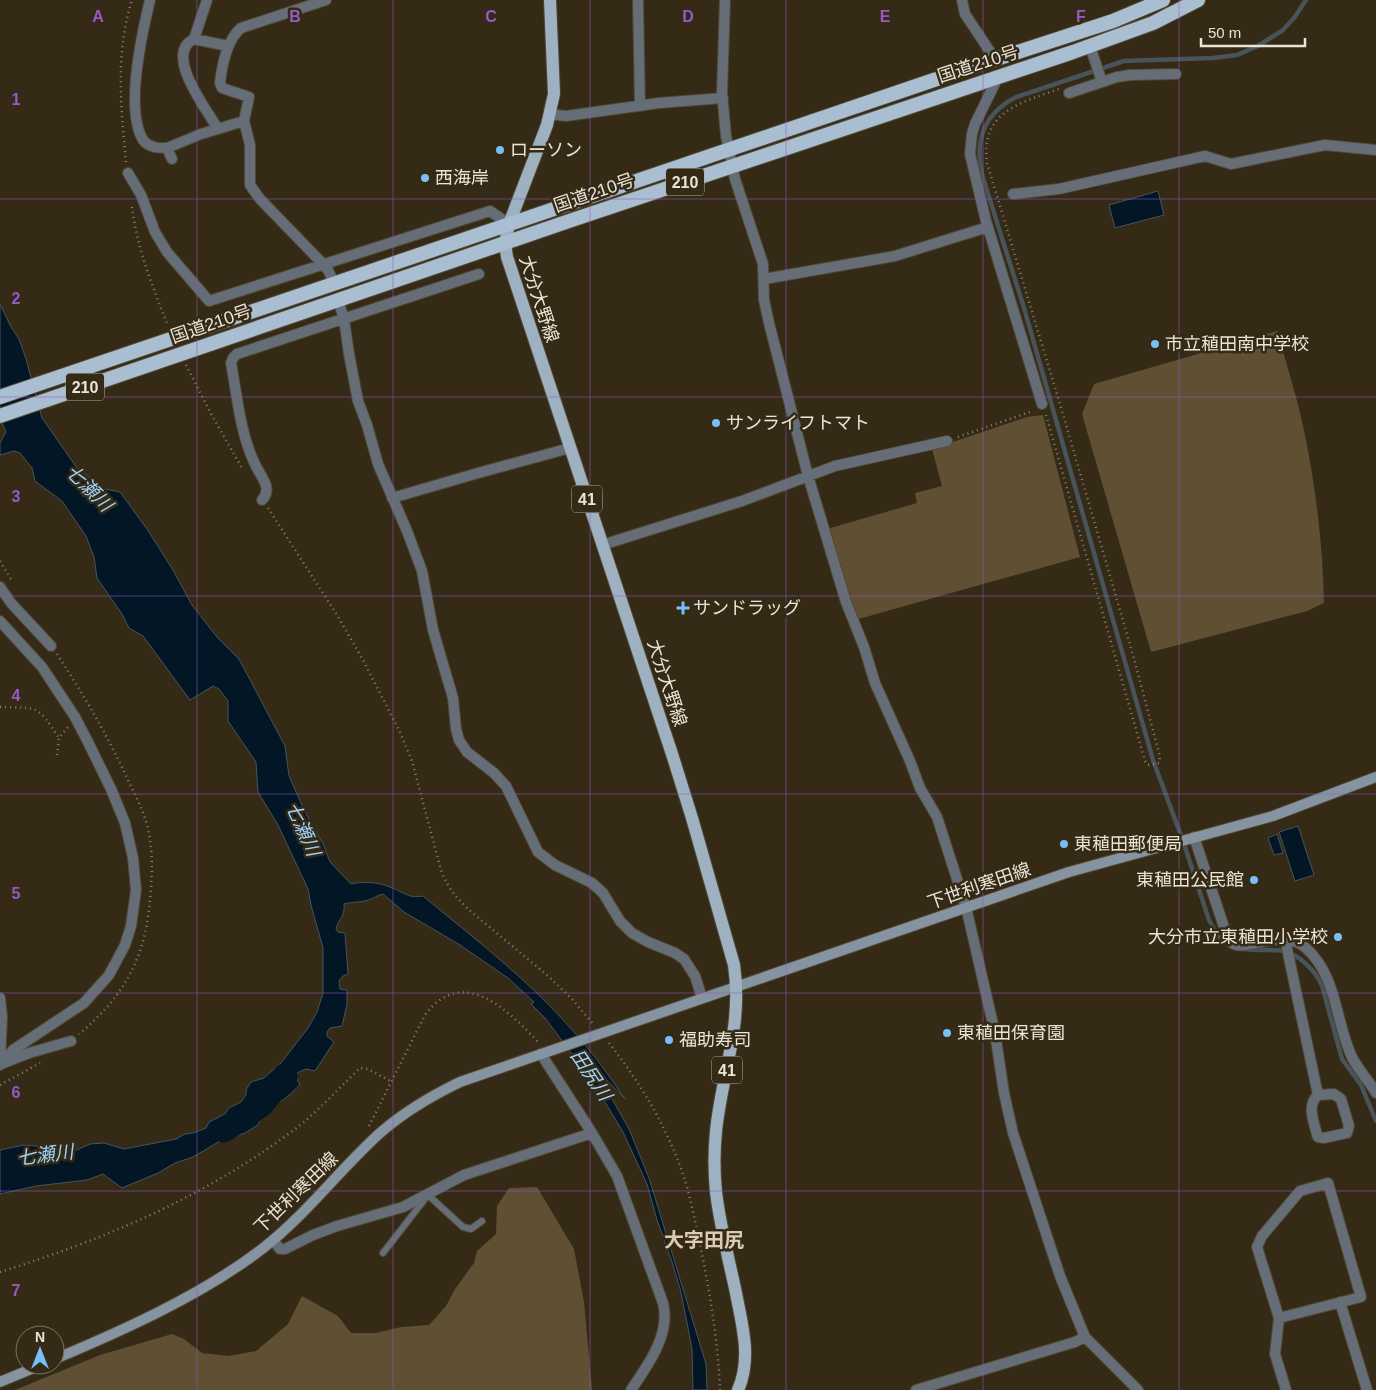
<svg xmlns="http://www.w3.org/2000/svg" width="1376" height="1390" font-family="Helvetica,'Noto Sans JP',sans-serif">
	<style>
		.green { fill: #5f5034 }
		.water { fill: #021625; stroke: #48545a }
		.lines { fill: none; stroke-linecap: round; stroke-linejoin: round }
		.stream { stroke: #48545a; stroke-width: 4.5 }
		.river { stroke: #021625; stroke-width: 25 }
		.service-casing { stroke: #514835; stroke-width: 8 }
		.minor-casing { stroke: #514835; stroke-width: 12 }
		.secondary-casing { stroke: #514835; stroke-width: 12 }
		.primary-casing { stroke: #514835; stroke-width: 14 }
		.trunk-casing { stroke: #514835; stroke-width: 16 }
		.path { stroke: #8b8272; stroke-width: 2.5; stroke-dasharray: 1 4; stroke-linecap: butt }
		.service { stroke: #656e76; stroke-width: 6 }
		.minor { stroke: #656e76; stroke-width: 10 }
		.secondary { stroke: #8594a0; stroke-width: 10 }
		.primary { stroke: #9eb1c1; stroke-width: 12 }
		.trunk { stroke: #a9bed0; stroke-width: 14 }
		.grid { fill: none; stroke: #975ac5; stroke-width: 1; stroke-opacity: 0.55 }
		.poi-dot { fill: #77c0f7; stroke: #342a16; stroke-width: 2 }
		.labels { text-anchor: middle; dominant-baseline: central; stroke-width: 5; stroke-linejoin: round; paint-order: stroke }
		.shield { fill: #342a16; stroke: #b3ac9c; stroke-width: 1 }
		.shield-label { font-size: 16px; font-weight: bold; fill: #eae3d6 }
		.street-label { font-size: 18px; fill: #eae3d6; stroke: #342a16 }
		.poi-label { font-size: 18px; fill: #eae3d6; stroke: #342a16; text-anchor: start }
		.water-label { font-size: 19px; font-style: italic; fill: #9dd1fa; stroke: #342a16 }
		.quarter-label { font-size: 20px; font-weight: bold; fill: #daccb4; stroke: #342a16 }
		.grid-label { font-size: 16px; text-anchor: middle; font-weight: bold; fill: #975ac5; stroke: #342a16; stroke-width: 5; stroke-linejoin: round; paint-order: stroke }
	</style>
	<rect width="100%" height="100%" fill="#342a16"/>
	<path class="green" d="M1277 331C1287 366 1298 400 1305 435 1316 489 1323 548 1324 603L1307 611 1151 652 1082 414 1094 384Z
		M1043 415 1080 557 855 620 827 529 917 503 915 493 942 486 932 449 1027 417Z
		M537 1187 574 1249 584 1302 592 1390H15L100 1355 172 1334 184 1339 202 1353 229 1356 256 1351 288 1324 302 1296 338 1316 351 1333H376L401 1327 429 1325 446 1306 455 1289 474 1263 477 1251 496 1234 497 1206 509 1188Z"/>
	<path class="water" d="M1158 191 1164 215 1115 228 1109 205Z
		M0 304 11 327 19 339 26 359 42 418 77 468 105 489 120 492 147 529 173 570 192 605 217 637 239 659 285 746 289 776 305 812 323 844 330 862 351 884C363 881 378 882 390 887 404 892 408 899 423 896 475 939 530 981 574 1032 593 1053 609 1076 625 1099L585 1057 594 1075 612 1099 629 1129 649 1178 706 1364 707 1390H693L692 1349 681 1292 672 1262 657 1220 647 1184 623 1132 593 1082 545 1018 531 1004 534 1002 508 978 460 945 404 912 383 894C378 895 376 897 371 899 366 902 352 902 344 904 345 918 339 917 336 929L338 932 345 933 348 974 343 976 339 981 340 989 347 990V1004L342 1026 330 1028 327 1032V1036L334 1042 315 1071 306 1069 297 1073 296 1077 300 1085C293 1091 282 1104 272 1104 265 1104 262 1102 255 1104L252 1111 260 1119 258 1125 245 1133 220 1141 193 1157 175 1163 158 1173 122 1188 103 1174 87 1180 36 1186 0 1194V1150L24 1145 77 1150 90 1144 104 1143 124 1149 176 1139 185 1134 193 1133 206 1128 209 1122 225 1114 229 1108 241 1102 246 1095V1090L251 1082 264 1078 281 1063 308 1028 317 1012 323 993V948L311 905 308 889 278 825 258 792 256 762 228 721V701L219 689 213 686 190 700 143 636 129 628 122 614 97 578 94 557 86 536 62 501 35 481 32 468 20 453 14 451 0 455V443L6 432 0 418Z
		M1298 826 1314 875 1295 881 1279 832Z
		M1277 834 1283 853 1274 855 1268 838Z"/>
	<g class="lines">
		<path class="stream" d="M1226 941 1218 936 1209 920 1183 841 1153 760 1024 308 983 178C974 142 982 115 1016 97L1124 61 1213 58 1237 55 1258 46 1283 30 1294 18 1306 0
			M1244 949C1257 951 1271 949 1283 951 1299 954 1316 971 1322 986L1342 1059 1361 1085 1376 1121"/>
		<path class="river" d="M224 1130 261 1105 285 1076"/>
		<defs>
			<path id="service" d="M383 1253 428 1195 463 1227 471 1229 482 1221"/>
			<path id="minor" d="M150 0C142 33 125 110 143 140 149 148 159 148 167 148
				M326 0 241 28C227 40 222 65 220 83L222 88 249 97 244 121 250 145V185L260 199 323 264 328 270 334 283
				M638 0 640 106
				M725 0 722 92 726 136 735 179 763 264 764 300 769 323 808 476 846 602 864 647 875 683 910 761 920 788 937 817 966 907 995 1033 1004 1093 1013 1133 1060 1276 1085 1337 1138 1390
				M962 0 965 14 995 59
				M194 39 207 0
				M1090 46 1102 82
				M998 77 975 124 972 134 970 154 986 221 1042 404
				M1069 93 1117 77 1130 75 1176 74
				M549 114 566 116 659 103 723 98
				M218 129C207 110 163 54 194 39L228 46
				M172 159 167 148 201 134 244 121
				M128 173 141 195 155 232 167 252 209 301 490 211 509 224
				M1013 194 1059 189 1205 156 1231 164 1325 145 1376 150
				M764 279 895 256 988 227
				M338 300 344 319 349 354 358 401 367 425 378 464 407 531 422 571 433 630 453 698 456 729 459 740 467 752 494 773 506 786 538 852 555 865 592 883 603 893 620 921 632 933 648 942 675 953 684 959 695 976 702 998
				M392 498 478 473 570 448
				M262 500C274 488 259 475 254 462 240 432 237 395 231 363L233 358 237 354 479 274
				M602 545 742 501 835 466 947 441
				M0 587 11 603 51 646
				M0 621 42 667 75 717 87 740 111 789 125 823 133 858 136 890 131 926 125 945 109 975 84 1003 13 1050 0 1065
				M1194 837 1228 939C1240 959 1279 924 1306 948 1337 976 1335 1019 1351 1055 1357 1069 1369 1080 1376 1093
				M1285 939 1318 1095C1306 1106 1314 1121 1317 1135L1318 1137 1324 1138 1347 1133 1349 1126 1341 1099 1334 1094 1318 1095
				M0 998 2 1017 0 1062
				M541 1054 592 1133 617 1176 663 1303C671 1334 648 1365 631 1390
				M1 1064 29 1053 71 1041
				M273 1240 280 1249H285L313 1235 337 1226 403 1207 464 1175 592 1133
				M1340 1302 1367 1390
				M1279 1318 1361 1297 1328 1183 1300 1191 1262 1236 1257 1247 1279 1318 1275 1354 1286 1390
				M916 1390 1075 1342 1085 1337"/>
			<path id="secondary" d="M55 1359C124 1330 202 1295 262 1249 306 1215 339 1170 380 1133 404 1112 431 1096 460 1082L1069 872 1273 816 1376 777
				M0 1382 41 1365"/>
			<path id="primary" d="M550 0 554 94 547 125 509 224 505 243 507 257 672 754 692 818 734 965C743 1025 722 1073 716 1131 714 1151 714 1172 716 1192 720 1226 729 1260 736 1293 742 1325 752 1358 738 1390"/>
			<path id="trunk" d="M0 397 978 65 1113 21 1163 0
				M0 416 572 220 1073 52 1153 23 1198 0"/>
		</defs>
		<use href="#service" class="service-casing"/>
		<use href="#minor" class="minor-casing"/>
		<use href="#secondary" class="secondary-casing"/>
		<use href="#primary" class="primary-casing"/>
		<use href="#trunk" class="trunk-casing"/>
		<path class="path" d="M126 162C121 108 115 53 132 0
			M132 207C137 248 153 288 168 326
			M186 365 210 412 243 470
			M1046 415 1145 761 1148 765 1159 763 1160 757 1133 655 1060 404 987 163C980 112 1020 103 1059 89
			M958 437 1033 411
			M268 508 337 615 363 660 399 730 412 761 441 870C447 887 456 897 468 909L548 976 572 999 594 1025
			M0 561 12 581
			M57 654C83 694 108 736 128 780 136 796 144 812 148 829 154 856 152 882 149 909 143 963 121 999 79 1034
			M0 707C40 708 37 705 59 738
			M57 755 59 738 68 727
			M609 1043C643 1086 671 1134 687 1187 693 1209 697 1231 702 1254 711 1299 718 1344 720 1390
			M0 1085 40 1063
			M369 1126 425 1015C463 964 509 1011 539 1043
			M0 1272C102 1240 200 1199 287 1135 314 1116 336 1091 360 1068L368 1069 392 1082"/>
		<use href="#service" class="service"/>
		<use href="#minor" class="minor"/>
		<use href="#secondary" class="secondary"/>
		<use href="#primary" class="primary"/>
		<use href="#trunk" class="trunk"/>
	</g>
	<path class="grid" d="M197 0V1390M393 0V1390M590 0V1390M786 0V1390M983 0V1390M1179 0V1390M0 199H1376M0 397H1376M0 596H1376M0 794H1376M0 993H1376M0 1191H1376"/>
	<g class="poi-dot">
		<circle cx="500" cy="150" r="5"/>
		<circle cx="425" cy="178" r="5"/>
		<circle cx="1155" cy="344" r="5"/>
		<circle cx="716" cy="423" r="5"/>
		<path d="M680.5 600.5h5v5h5v5h-5v5h-5v-5h-5v-5h5z"/>
		<circle cx="1064" cy="844" r="5"/>
		<circle cx="1254" cy="880" r="5"/>
		<circle cx="1338" cy="937" r="5"/>
		<circle cx="947" cy="1033" r="5"/>
		<circle cx="669" cy="1040" r="5"/>
	</g>
	<g class="labels">
		<g class="shield">
			<rect x="666" y="168.5" width="38" height="27" rx="4"/>
			<rect x="66" y="373.5" width="38" height="27" rx="4"/>
			<rect x="572" y="485.5" width="30" height="27" rx="4"/>
			<rect x="712" y="1056.5" width="30" height="27" rx="4"/>
		</g>
		<g class="shield-label">
			<text x="685" y="182">210</text>
			<text x="85" y="387">210</text>
			<text x="587" y="499">41</text>
			<text x="727" y="1070">41</text>
		</g>
		<g class="street-label">
			<text transform="translate(978 64) rotate(-18)">国道210号</text>
			<text transform="translate(594 193) rotate(-19)">国道210号</text>
			<text transform="translate(539 299) rotate(72)">大分大野線</text>
			<text transform="translate(211 324) rotate(-19)">国道210号</text>
			<text transform="translate(667 683) rotate(72)">大分大野線</text>
			<text transform="translate(979 886) rotate(-19)">下世利寒田線</text>
			<text transform="translate(296 1193) rotate(-44)">下世利寒田線</text>
		</g>
		<g class="poi-label">
			<text x="510" y="150">ローソン</text>
			<text x="435" y="178">西海岸</text>
			<text x="1165" y="344">市立稙田南中学校</text>
			<text x="726" y="423">サンライフトマト</text>
			<text x="693" y="608">サンドラッグ</text>
			<text x="1074" y="844">東稙田郵便局</text>
			<text x="1244" y="880" text-anchor="end">東稙田公民館</text>
			<text x="1328" y="937" text-anchor="end">大分市立東稙田小学校</text>
			<text x="957" y="1033">東稙田保育園</text>
			<text x="679" y="1040">福助寿司</text>
		</g>
		<g class="water-label">
			<text transform="translate(89 488) rotate(45)">七瀬川</text>
			<text transform="translate(303 829) rotate(66)">七瀬川</text>
			<text transform="translate(591 1075) rotate(56)">田尻川</text>
			<text transform="translate(45 1155) rotate(-7)">七瀬川</text>
		</g>
		<g class="quarter-label">
			<text x="704" y="1240">大字田尻</text>
		</g>
	</g>
	<g class="grid-label">
		<text x="98" y="22">A</text>
		<text x="295" y="22">B</text>
		<text x="491" y="22">C</text>
		<text x="688" y="22">D</text>
		<text x="885" y="22">E</text>
		<text x="1081" y="22">F</text>
		<text x="16" y="105">1</text>
		<text x="16" y="304">2</text>
		<text x="16" y="502">3</text>
		<text x="16" y="701">4</text>
		<text x="16" y="899">5</text>
		<text x="16" y="1098">6</text>
		<text x="16" y="1296">7</text>
	</g>
	<g transform="translate(40 1350)"><circle r="24" fill="#342a16" stroke="#7d7463"/>
	<path d="M0-4L9 19L0 12L-9 19Z" fill="#77c0f7"/>
	<text y="-8" font-size="14" font-weight="bold" text-anchor="middle" fill="#eae3d6">N</text>
	</g>
	<path d="M1201 38v8h104v-8" fill="none" stroke="#eae3d6" stroke-width="2.5"/>
	<text x="1208" y="38" font-size="15" fill="#eae3d6" stroke="#342a16" stroke-width="4" paint-order="stroke">50 m</text>
</svg>
